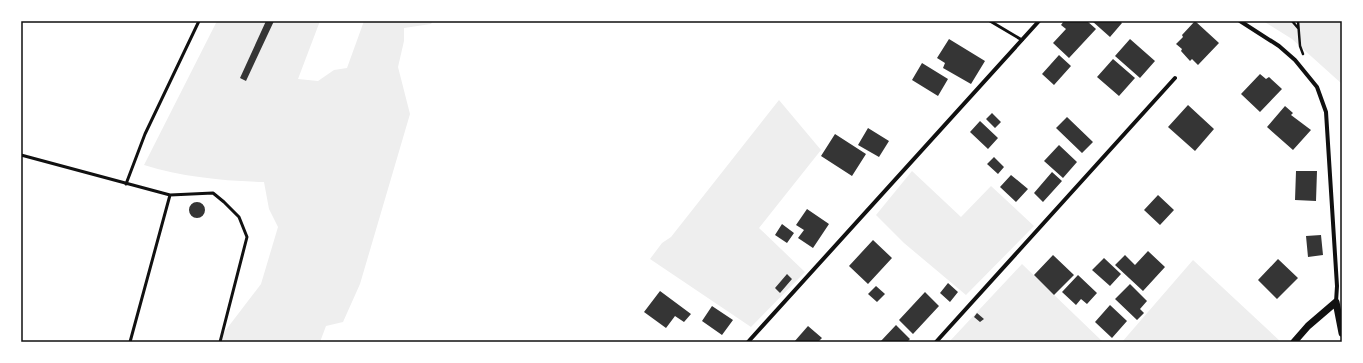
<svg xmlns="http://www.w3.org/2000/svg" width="1363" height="363" font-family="'Work Sans',sans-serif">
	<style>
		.green { fill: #eee }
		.building { fill: #353535 }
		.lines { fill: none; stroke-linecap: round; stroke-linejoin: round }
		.path { stroke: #111; stroke-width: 2.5 }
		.service { stroke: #111; stroke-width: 3 }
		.minor { stroke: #111; stroke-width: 4 }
		.tertiary { stroke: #111; stroke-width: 7 }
		.neatline { fill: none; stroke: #111; stroke-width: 1.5 }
	</style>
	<rect width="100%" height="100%" fill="#fff"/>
	<path class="green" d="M217 21H320L298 79 318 81 334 70 347 68 364 21H433L431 24 404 28V41L398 67 410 114 360 284 343 322 326 326 320 342H221L222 335 261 284 278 227 269 209 264 182C223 181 183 177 144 165Z
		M1263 21H1342V84L1292 39Z
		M779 100 821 150 759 228 805 272 751 327 650 259 662 243 671 237Z
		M912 171 961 217 991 186 1034 226 966 295 904 243 876 215Z
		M1193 260 1281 342H1122Z
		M1022 264 1103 342H949Z"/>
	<path class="building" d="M266 21H274L246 81 240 78Z
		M1064 21H1087L1096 29 1069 58 1053 43 1066 29 1061 25Z
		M1092 21H1120L1122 23 1110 37Z
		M1195 21 1219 43 1198 65 1192 59 1190 61 1181 51 1182 49 1176 44 1183 37 1182 35Z
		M949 39 985 61 971 84 943 68 945 63 937 58Z
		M1130 39 1155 61 1140 78 1115 56Z
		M1059 55 1071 66 1054 85 1042 74Z
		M1113 59 1135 78 1119 96 1097 77Z
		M922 63 948 79 938 96 912 80Z
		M1260 74 1266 79 1269 77 1282 89 1260 112 1241 94Z
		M1188 105 1214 129 1195 151 1168 127Z
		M1285 106 1293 113 1291 115 1311 130 1293 150 1267 127Z
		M992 113 1001 122 995 128 986 119Z
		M1067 117 1093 142 1082 153 1056 128Z
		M980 121 998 138 988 149 970 132Z
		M868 128 889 141 879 157 858 145Z
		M835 134 866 154 852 176 821 156Z
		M1059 145 1077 162 1063 178 1044 161Z
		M994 157 1004 167 998 174 987 164Z
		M1296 171H1317L1316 201 1295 200Z
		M1052 172 1062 181 1043 202 1034 193Z
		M1011 175 1028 189 1016 202 1000 187Z
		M1158 195 1174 210 1160 225 1144 210Z
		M189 210a8 8 0 1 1 16 0a8 8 0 1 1-16 0Z
		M807 209 829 224 813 248 798 238 804 230 796 225Z
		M782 224 794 233 787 243 775 235Z
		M1321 235 1323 255 1308 257 1306 236Z
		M873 240 892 258 868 284 849 266Z
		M1148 251 1165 267 1143 291 1115 265 1125 255 1135 265Z
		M1053 255 1074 275 1054 295 1034 275Z
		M1104 258 1121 274 1110 286 1092 270Z
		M1278 259 1298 278 1277 299 1258 280Z
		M787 274 792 279 780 293 775 288Z
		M1078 275 1097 293 1087 304 1081 299 1076 305 1062 292Z
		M948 283 958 292 950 302 940 293Z
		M1130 284 1147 301 1140 309 1144 313 1137 320 1115 299Z
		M876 286 885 294 877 302 868 294Z
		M660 291 691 314 684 322 675 316 666 328 644 312Z
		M925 292 939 306 913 334 899 320Z
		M1110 305 1127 321 1112 338 1095 322Z
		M712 306 733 320 722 335 702 321Z
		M977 313 984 319 980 322 974 317Z
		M896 325 910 339 907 342H880Z
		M808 326 822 338 818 342H794Z"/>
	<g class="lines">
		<path class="path" d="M1292 21 1298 28
			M1298 21 1300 46 1303 54"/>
		<path class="service" d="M990 21 1022 40
			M21 155 170 195 213 193 224 202 239 217 247 237 220 342
			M126 184 145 134 199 21
			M130 342 170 195"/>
		<path class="minor" d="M1240 21 1279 46 1295 60 1317 87 1326 112 1337 286 1336 302
			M748 342 1039 21
			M936 342 1175 78"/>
		<path class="tertiary" d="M1294 342 1308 326 1336 302 1342 333"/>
	</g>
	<rect width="1363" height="363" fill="none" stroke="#ffffff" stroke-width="44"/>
	<rect x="22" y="22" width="1319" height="319" class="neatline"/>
</svg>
